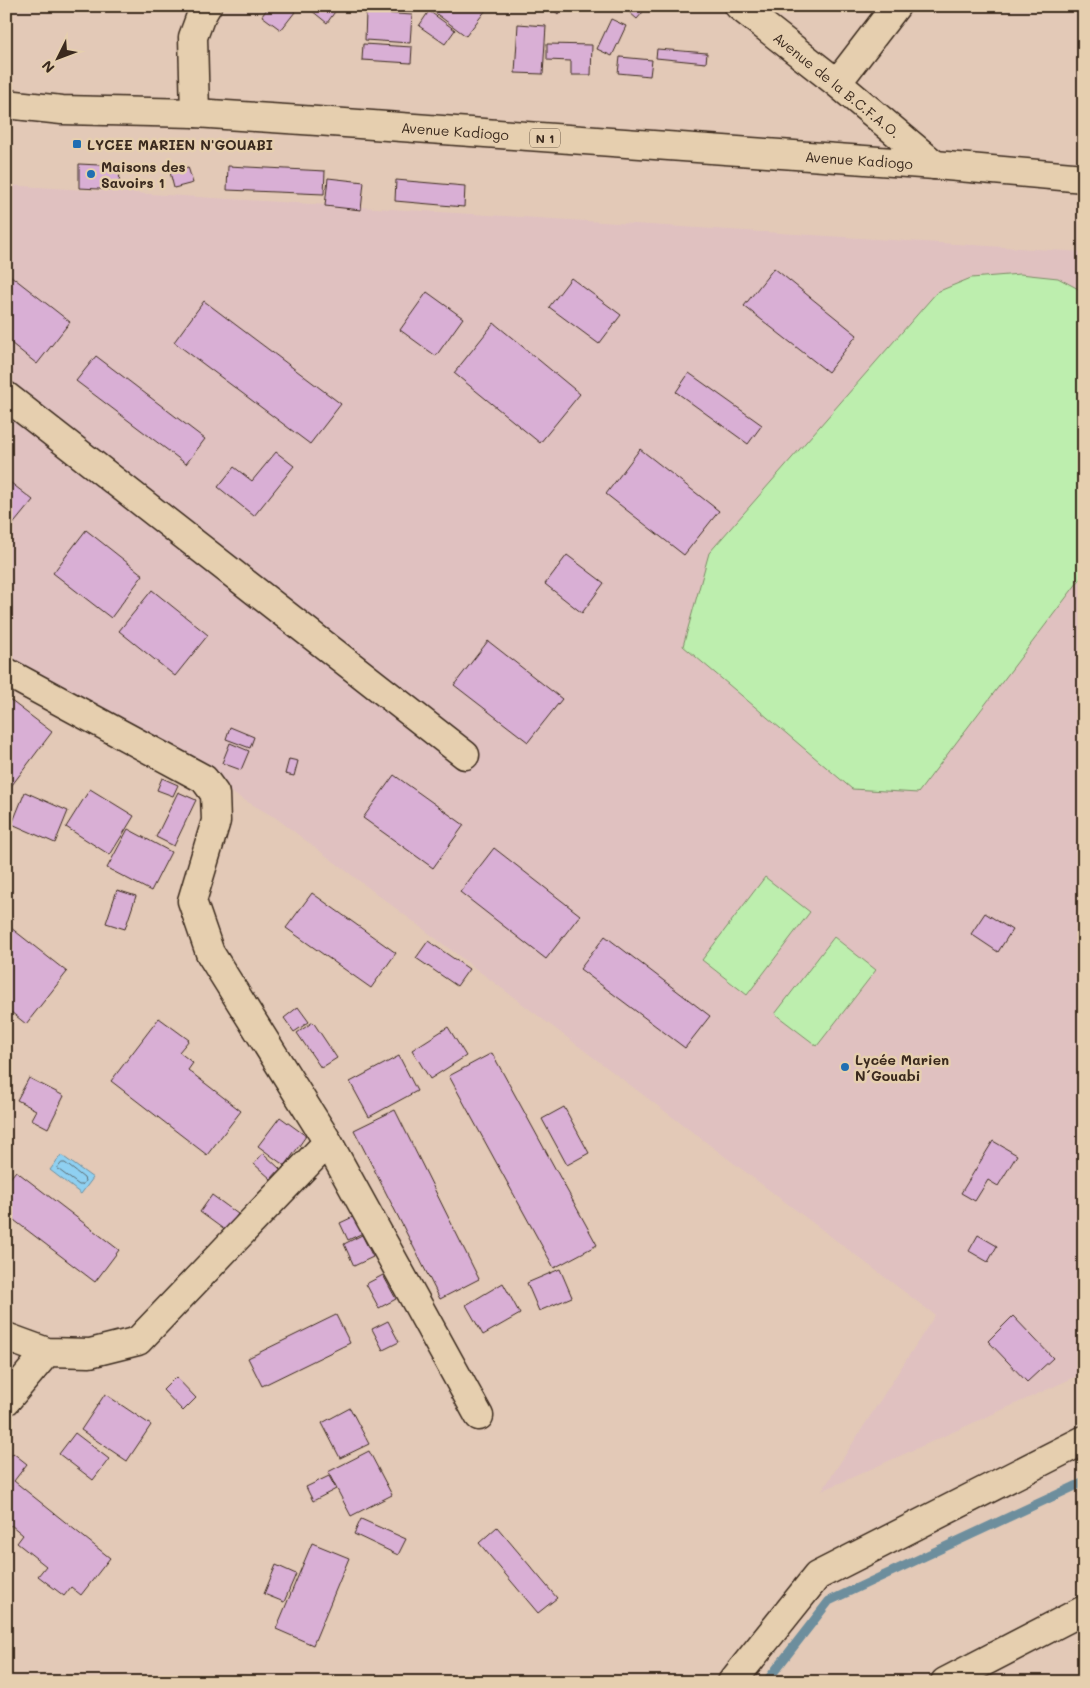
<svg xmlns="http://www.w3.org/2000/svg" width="1090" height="1688" font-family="Mali,sans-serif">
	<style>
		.built { fill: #e0c1c0 }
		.green { fill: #bdeeae; stroke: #7c8c66 }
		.water { fill: #8fd0f1; stroke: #6d8e9d }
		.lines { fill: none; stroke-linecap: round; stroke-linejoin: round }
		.shore { stroke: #5d6c72; stroke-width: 1 }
		.stream { stroke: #6d8e9d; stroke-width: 9 }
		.building { fill: #d9afd5; stroke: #3b2a1e }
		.minor-casing { stroke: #3b2a1e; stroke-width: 31 }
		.highway-casing { stroke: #3b2a1e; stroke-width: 31 }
		.minor { stroke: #e6cfaf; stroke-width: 28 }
		.highway { stroke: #e6cfaf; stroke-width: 28 }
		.poi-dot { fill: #1f6fb2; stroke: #e6cfaf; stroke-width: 2 }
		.labels { text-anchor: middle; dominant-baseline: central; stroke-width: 5; stroke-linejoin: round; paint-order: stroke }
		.shield { fill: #e6cfaf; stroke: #6e5c4a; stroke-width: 1 }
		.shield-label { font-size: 12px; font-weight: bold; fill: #3b2a1e }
		.street-label { font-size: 14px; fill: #3b2a1e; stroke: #e6cfaf }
		.poi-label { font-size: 14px; font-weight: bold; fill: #3b2a1e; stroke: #e6cfaf; text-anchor: start }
	</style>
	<rect width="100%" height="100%" fill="#e3c9b7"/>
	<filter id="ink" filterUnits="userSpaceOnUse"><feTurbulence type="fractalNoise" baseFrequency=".02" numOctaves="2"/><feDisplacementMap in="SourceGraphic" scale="10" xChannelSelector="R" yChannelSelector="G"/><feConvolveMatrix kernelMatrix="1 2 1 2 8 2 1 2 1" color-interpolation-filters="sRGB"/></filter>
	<g filter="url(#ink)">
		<path class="built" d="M6 185 1084 252V1373L822 1491 935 1315 276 818 6 665Z"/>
		<path class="green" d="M1020 274 1058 278 1084 292V574L918 793 852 789 683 646 709 553 937 292 971 278Z
			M765 877 810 912 747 995 702 960Z
			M834 937 876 970 817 1046 775 1014Z"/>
		<path class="water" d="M61 1155 93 1178 81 1194 50 1170Z"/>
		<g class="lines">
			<path class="shore" d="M62 1163H65L84 1178 85 1181 82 1185H79L59 1170 58 1168Z"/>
			<path class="stream" d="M766 1682 829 1601 1084 1482"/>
		</g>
		<path class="building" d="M269 6H287L295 12 281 30 262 16Z
			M306 6H339L327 23Z
			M426 6H489L466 36Z
			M549 6H564L558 14Z
			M622 6H648L637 19Z
			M429 11 455 30 445 44 419 26Z
			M366 12 412 15 410 43 365 40Z
			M611 19 626 26 612 56 597 49Z
			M518 24 546 26 543 74 515 73Z
			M363 44 412 47 411 63 362 60Z
			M547 44 592 45 591 75H571V61L547 60Z
			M657 49 707 53 706 63 656 58Z
			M620 57 652 60 650 76 618 73Z
			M79 164 120 166 119 190 79 188Z
			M228 166 325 171 324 194 227 190Z
			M188 167 193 183 174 188 170 172Z
			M328 178 364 182 361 210 325 206Z
			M396 180 465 186 464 207 395 201Z
			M774 268 857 335 828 372 744 306Z
			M6 272 70 322 37 364 6 339Z
			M571 278 621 315 599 344 549 307Z
			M427 292 463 318 436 356 400 330Z
			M204 301 341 404 310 444 174 342Z
			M494 323 580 394 540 443 454 373Z
			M96 356 205 439 186 464 76 381Z
			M689 373 762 425 748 444 676 392Z
			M640 449 719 511 684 555 606 494Z
			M276 452 294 466 254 516 218 487 234 467 252 481Z
			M6 479 33 500 6 533Z
			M86 530 143 575 111 618 53 573Z
			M567 555 604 583 582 613 545 584Z
			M152 590 208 635 175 676 119 631Z
			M488 641 562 699 528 742 454 685Z
			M6 697 52 732 6 793Z
			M230 727 254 737 250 748 226 739Z
			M230 743 249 751 241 770 222 763Z
			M289 759 298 761 294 776 285 774Z
			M394 775 464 825 433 868 363 818Z
			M162 778 178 785 173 796 157 790Z
			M90 789 134 816 110 855 66 827Z
			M25 792 68 811 55 843 12 824Z
			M178 792 196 800 174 846 156 837Z
			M128 829 171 852 151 891 107 868Z
			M494 848 580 915 546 959 460 892Z
			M117 890 136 896 125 929 106 923Z
			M312 893 396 953 371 988 286 928Z
			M985 913 1012 930 998 952 971 934Z
			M6 924 67 972 26 1024 6 1008Z
			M605 936 710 1016 685 1048 580 969Z
			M428 941 469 969 457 986 416 958Z
			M298 1007 309 1022 294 1032 284 1018Z
			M159 1018 189 1040 179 1052 193 1063 188 1070 241 1111 207 1155 111 1081Z
			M313 1022 337 1058 321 1068 297 1033Z
			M448 1027 466 1056 430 1079 412 1050Z
			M492 1053 597 1245 554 1268 449 1076Z
			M399 1056 417 1091 369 1117 350 1082Z
			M29 1078 64 1096 48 1128 31 1119 36 1110 17 1100Z
			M564 1107 589 1153 567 1165 542 1119Z
			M395 1110 479 1279 440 1299 354 1130Z
			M280 1117 306 1136 285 1166 258 1146Z
			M993 1141 1017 1155 998 1186 988 1180 975 1201 961 1193Z
			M263 1153 280 1169 271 1179 254 1164Z
			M16 1171 119 1250 95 1282 6 1214V1183Z
			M212 1195 238 1214 226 1231 200 1212Z
			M355 1216 363 1233 348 1240 340 1223Z
			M362 1235 373 1257 354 1266 344 1244Z
			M978 1235 997 1246 988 1262 969 1251Z
			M560 1269 572 1297 539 1311 527 1283Z
			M383 1275 396 1299 379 1308 366 1284Z
			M503 1283 520 1314 483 1335 466 1305Z
			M336 1315 350 1343 262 1386 248 1358Z
			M1013 1316 1053 1358 1027 1382 988 1341Z
			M388 1321 399 1342 383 1350 372 1329Z
			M176 1377 196 1398 183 1411 163 1390Z
			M105 1394 151 1425 127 1461 81 1430Z
			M350 1408 369 1444 340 1458 322 1423Z
			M75 1433 109 1459 93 1480 59 1454Z
			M369 1451 392 1495 351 1516 328 1472Z
			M13 1453 27 1464 14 1481 110 1558 81 1595 71 1587 64 1596 38 1576 46 1566 17 1543 23 1535 11 1525 6 1531V1462Z
			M329 1476 336 1489 313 1501 306 1487Z
			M361 1519 406 1539 398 1555 354 1534Z
			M497 1527 557 1598 538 1613 479 1543Z
			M312 1543 349 1558 313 1645 276 1629Z
			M276 1565 296 1574 284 1602 264 1594Z"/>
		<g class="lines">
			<defs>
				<path id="minor" d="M739 6 837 83 935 165
					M837 83 896 6
					M195 113 193 37 200 18 207 6
					M6 396 465 755
					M6 672 204 779 215 794 216 821 192 901 210 953 328 1142 479 1416
					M6 1337 47 1352 90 1353 138 1341 328 1142
					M6 1401 47 1352
					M732 1682 817 1576 1084 1440
					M945 1682 1084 1610"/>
				<path id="highway" d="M6 104 62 110 195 113 317 121 935 165 1084 178"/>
			</defs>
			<use href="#minor" class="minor-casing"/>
			<use href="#highway" class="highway-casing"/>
			<use href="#minor" class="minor"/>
			<use href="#highway" class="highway"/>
		</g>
	</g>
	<g class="poi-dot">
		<rect x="72" y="139" width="10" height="10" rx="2.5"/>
		<circle cx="91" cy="174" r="5"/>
		<circle cx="845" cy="1067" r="5"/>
	</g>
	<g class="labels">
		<rect class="shield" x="530" y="128.5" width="30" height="19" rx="4"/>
		<g class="shield-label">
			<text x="545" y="138">N 1</text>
		</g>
		<g class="street-label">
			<text transform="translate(837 85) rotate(39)">Avenue de la B.C.F.A.O.</text>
			<text transform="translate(455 131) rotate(4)">Avenue Kadiogo</text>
			<text transform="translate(859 160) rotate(4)">Avenue Kadiogo</text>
		</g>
		<g class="poi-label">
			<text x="87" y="144">LYCEE MARIEN N'GOUABI</text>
			<text x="101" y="166">Maisons des<tspan x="101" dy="16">Savoirs 1</tspan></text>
			<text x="855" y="1059">Lycée Marien<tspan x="855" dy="16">N´Gouabi</tspan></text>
		</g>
	</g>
	<rect width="1090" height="1688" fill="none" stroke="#e6cfaf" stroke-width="25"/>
	<rect x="12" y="12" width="1065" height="1663" fill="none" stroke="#3b2a1e" stroke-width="2" filter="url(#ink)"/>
	<g transform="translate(58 58) rotate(228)" stroke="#e6cfaf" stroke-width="4" paint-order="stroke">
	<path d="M0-4L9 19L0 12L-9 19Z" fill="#3b2a1e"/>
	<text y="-8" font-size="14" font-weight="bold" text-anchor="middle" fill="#3b2a1e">N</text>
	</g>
</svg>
